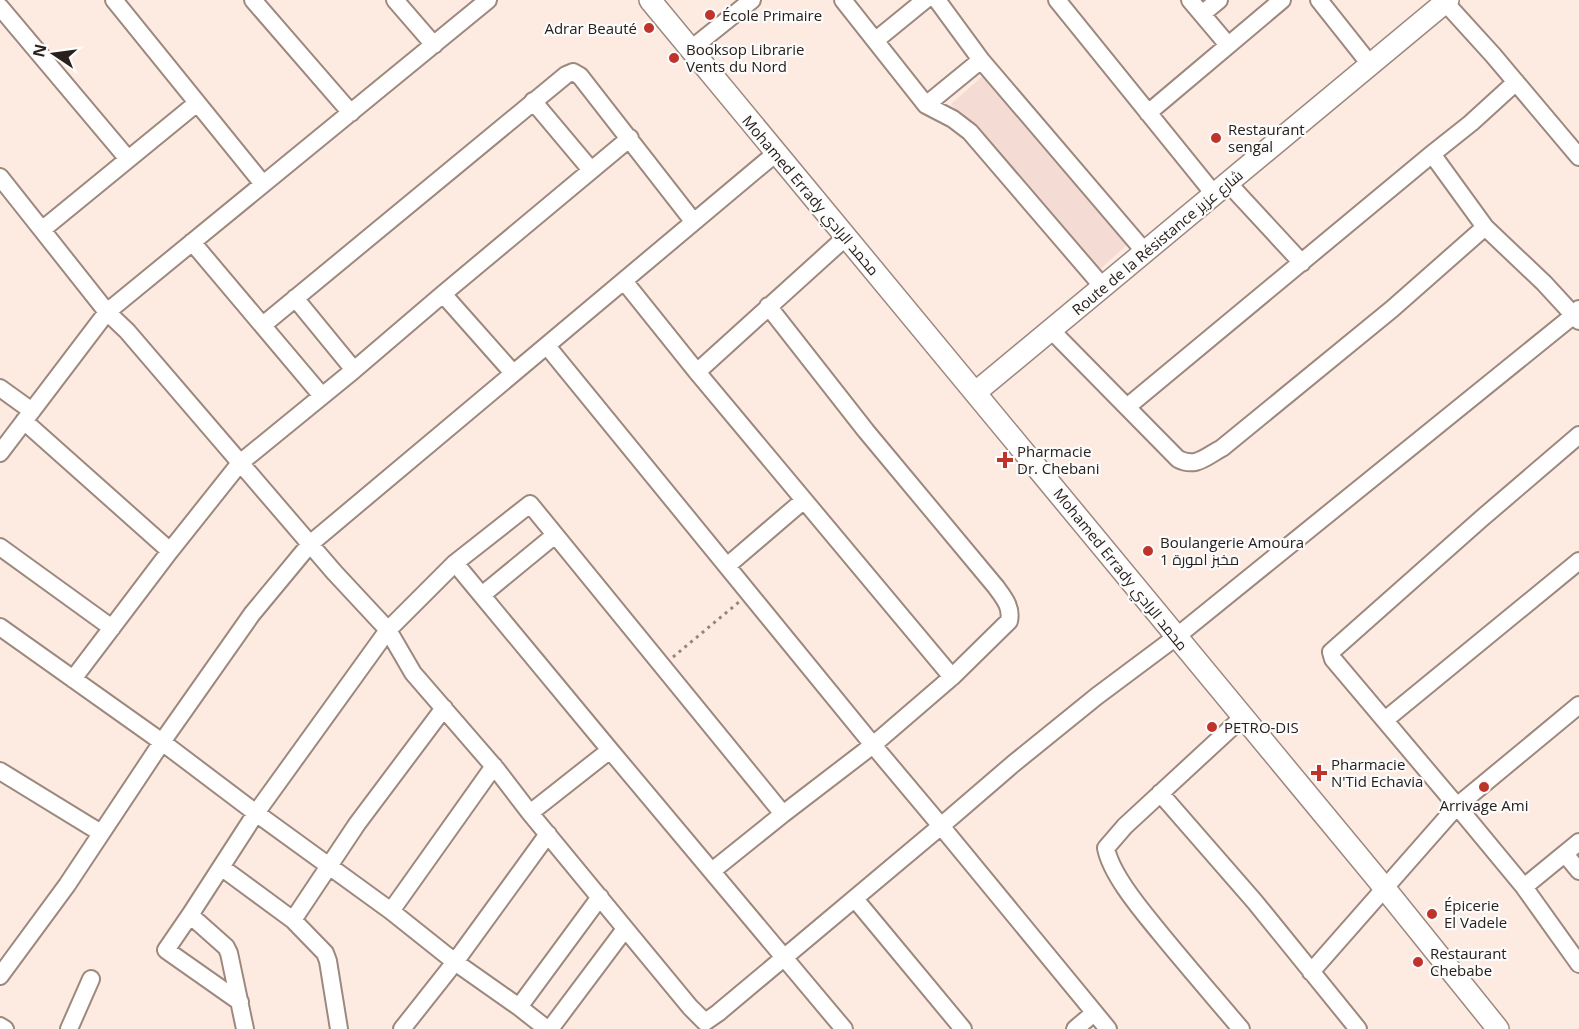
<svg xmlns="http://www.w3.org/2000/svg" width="1579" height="1029" font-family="'Open Sans',Cairo,sans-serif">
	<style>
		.commercial { fill: #f4dbd4 }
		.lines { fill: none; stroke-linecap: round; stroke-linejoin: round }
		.minor-casing { stroke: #9d887e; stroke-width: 20 }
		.tertiary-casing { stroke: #9d887e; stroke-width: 24 }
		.path { stroke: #938680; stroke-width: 3; stroke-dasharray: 3 4.5; stroke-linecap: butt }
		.minor { stroke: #fff; stroke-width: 16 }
		.tertiary { stroke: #fff; stroke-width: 21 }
		.poi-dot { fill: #c0332a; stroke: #fcfcfc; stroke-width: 2 }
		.labels { text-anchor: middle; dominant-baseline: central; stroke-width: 4.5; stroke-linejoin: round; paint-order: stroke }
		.poi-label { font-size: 15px; fill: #28201c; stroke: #fcfcfc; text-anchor: start }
		.street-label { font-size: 15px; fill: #28201c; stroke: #fcfcfc }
	</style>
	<rect width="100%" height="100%" fill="#fdebe2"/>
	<path class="commercial" d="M984 75 1130 242 1098 271 951 104Z"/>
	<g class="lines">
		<defs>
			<path id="minor" d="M114 0 263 184
				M253 0 351 113
				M395 0 434 45
				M843 0 926 105 953 119 970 132 1103 287
				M937 0 981 60 1145 252
				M1057 0 1214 194
				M1190 0 1228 45
				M1319 0 1365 58 1369 66
				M1443 0 1493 55 1579 157
				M0 7 128 159
				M1202 14 1219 0
				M876 40 925 0
				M691 49 752 0
				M533 101 591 170
				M926 105 981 60
				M1148 113 1282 0
				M1432 154 1485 227 1544 283 1579 321
				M0 177 107 312 127 331 334 572 388 630 413 673 497 770 530 813 633 938 690 1007 705 1022 718 1013 941 826 1013 764 1097 696 1176 637 1574 315 1579 309
				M1228 183 1302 263
				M43 229 197 103
				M192 242 322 396
				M624 281 697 372 952 677
				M443 294 513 373
				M295 298 354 370
				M263 325 566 75 573 72 580 76 693 221
				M1051 330 1178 459C1196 468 1205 457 1222 448L1392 309 1485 227
				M547 346 873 745 941 826 1108 1029
				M697 372 846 237
				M0 388 32 411
				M1127 407 1432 154 1471 123 1516 82
				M24 421 170 551
				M1579 435 1481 519 1331 652 1333 659 1457 806 1524 887 1579 964
				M0 453 107 312 488 0
				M0 547 112 628
				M455 563 610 750 844 1029
				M727 566 804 500
				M482 595 555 535
				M0 627 162 742 256 813 391 911 455 962 519 1007 547 1029
				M73 679 170 551 240 463 354 370 443 294 630 138
				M1385 720 1579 561
				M0 771 101 833
				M1160 793 1255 902 1358 1029
				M530 813 610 750
				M1565 854 1579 871
				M221 867 293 920 325 953 328 961 339 1029
				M712 871 783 814 873 745 952 677 1009 621C1012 607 1004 598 996 587L866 431 768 306
				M1524 887 1579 842
				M855 899 963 1029
				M391 911 494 766
				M190 915 226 947 229 953 245 1029
				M293 920 357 824 444 708
				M1311 972 1457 806 1579 705
				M0 976 67 885 162 742 252 614 310 544 776 153
				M240 1002 166 950 190 915 256 813 388 630 455 563 530 504 783 814
				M519 1007 600 897
				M0 1026 5 1029
				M69 1029 91 979
				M402 1029 455 962 548 834
				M550 1029 625 929
				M1075 1029 1094 1013
				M1241 1029C1214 997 1187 966 1160 933 1143 912 1111 875 1106 848L1125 826 1243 717"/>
			<path id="tertiary" d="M650 0 1374 875 1498 1029
				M976 392 1448 0"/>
		</defs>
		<use href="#minor" class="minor-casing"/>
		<use href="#tertiary" class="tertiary-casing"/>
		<path class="path" d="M673 657 739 602"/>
		<use href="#minor" class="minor"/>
		<use href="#tertiary" class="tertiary"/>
	</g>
	<g class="poi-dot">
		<circle cx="710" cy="15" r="6"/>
		<circle cx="649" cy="28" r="6"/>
		<circle cx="674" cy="58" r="6"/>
		<circle cx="1216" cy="138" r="6"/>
		<path d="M1002 451h6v6h6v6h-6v6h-6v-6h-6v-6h6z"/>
		<circle cx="1148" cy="551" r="6"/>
		<circle cx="1212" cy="727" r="6"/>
		<path d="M1316 764h6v6h6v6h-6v6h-6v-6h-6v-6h6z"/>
		<circle cx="1484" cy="787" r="6"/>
		<circle cx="1432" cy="914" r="6"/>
		<circle cx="1418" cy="962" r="6"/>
	</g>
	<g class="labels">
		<g class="poi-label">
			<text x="722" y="15">École Primaire</text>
			<text x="637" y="28" text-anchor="end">Adrar Beauté</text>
			<text x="686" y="49">Booksop Librarie<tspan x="686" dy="17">Vents du Nord</tspan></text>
			<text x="1228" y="129">Restaurant<tspan x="1228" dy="17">sengal</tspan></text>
			<text x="1017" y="451">Pharmacie<tspan x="1017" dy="17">Dr. Chebani</tspan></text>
			<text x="1160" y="542">Boulangerie Amoura<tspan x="1160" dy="17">1 مخبز امورة</tspan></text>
			<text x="1224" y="727">PETRO-DIS</text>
			<text x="1331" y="764">Pharmacie<tspan x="1331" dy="17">N'Tid Echavia</tspan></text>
			<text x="1484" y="805" text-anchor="middle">Arrivage Ami</text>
			<text x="1444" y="905">Épicerie<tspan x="1444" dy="17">El Vadele</tspan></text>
			<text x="1430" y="953">Restaurant<tspan x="1430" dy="17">Chebabe</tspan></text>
		</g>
		<g class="street-label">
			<text transform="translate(811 195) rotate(50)">Mohamed Errady محمد الرادي</text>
			<text transform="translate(1157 242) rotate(-40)">Route de la Résistance شارع عزيز</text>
			<text transform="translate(1121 569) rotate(51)">Mohamed Errady محمد الرادي</text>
		</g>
	</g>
	<g transform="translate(54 54) rotate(283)" stroke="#fcfcfc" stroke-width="4.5" paint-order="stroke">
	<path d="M0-4.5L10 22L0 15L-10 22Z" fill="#28201c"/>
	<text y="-9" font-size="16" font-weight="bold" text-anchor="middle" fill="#28201c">N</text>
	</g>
</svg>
